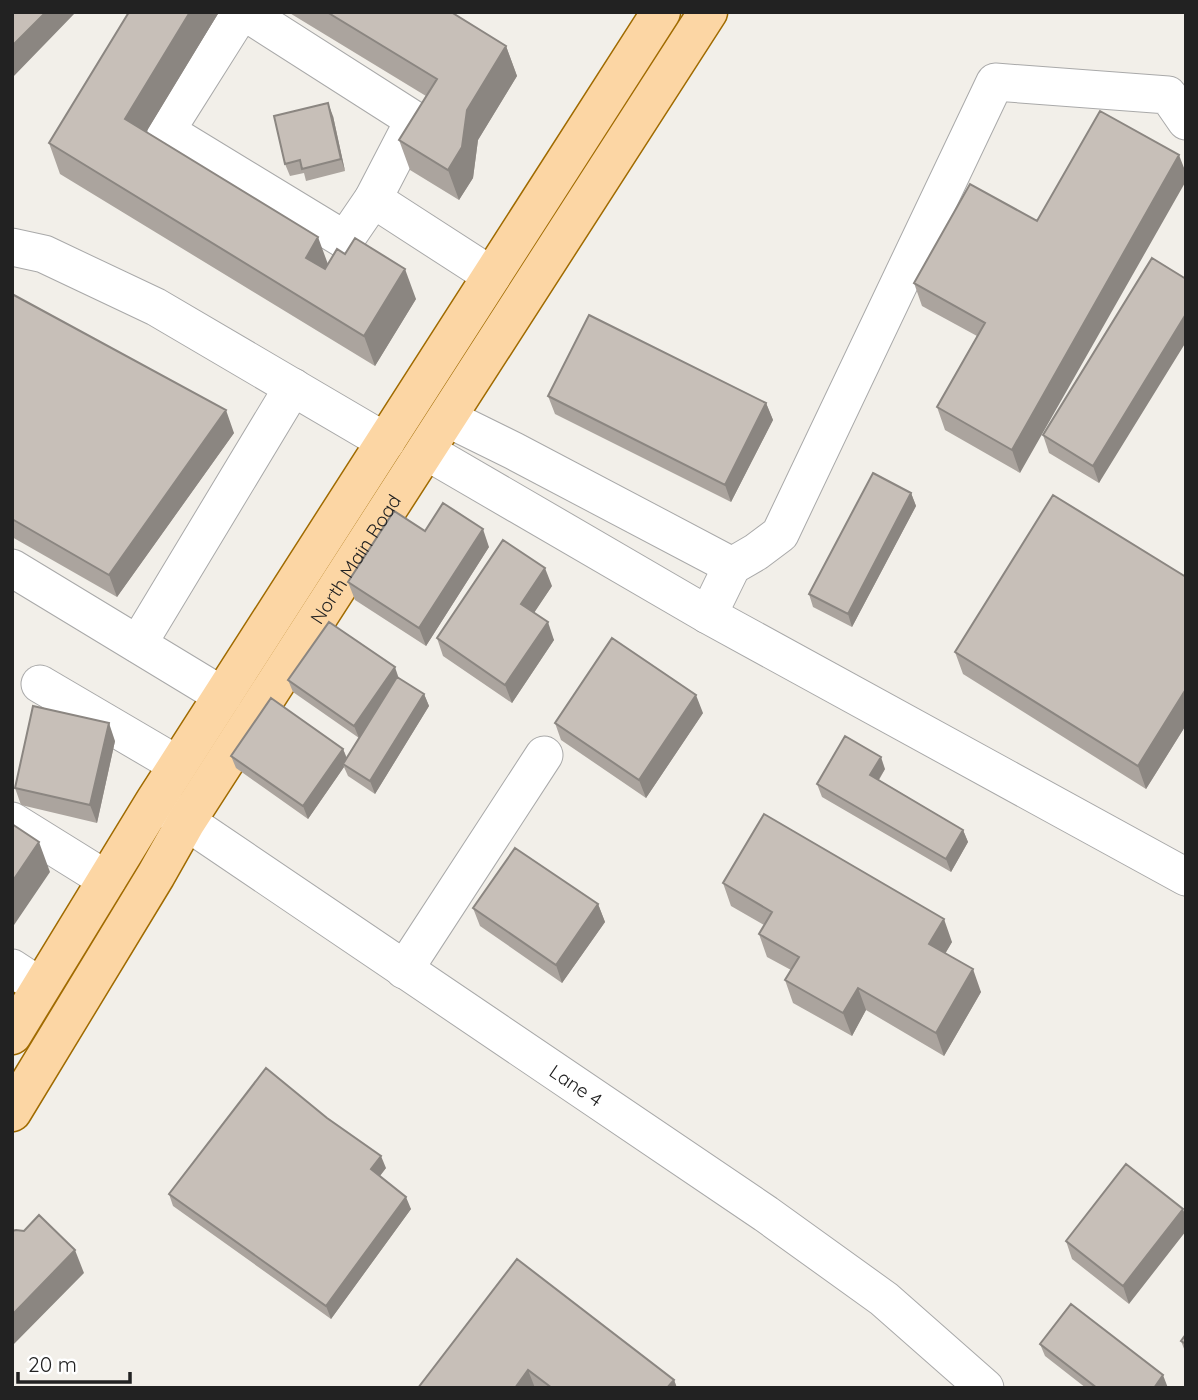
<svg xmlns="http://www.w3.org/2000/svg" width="1198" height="1400" font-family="Quicksand,sans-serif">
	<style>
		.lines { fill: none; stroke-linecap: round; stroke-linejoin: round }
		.minor-casing { stroke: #a9a9a9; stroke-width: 39 }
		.major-casing { stroke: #a06b00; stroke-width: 41 }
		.minor { stroke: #fff; stroke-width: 37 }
		.major { stroke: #fcd6a4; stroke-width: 38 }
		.wall { fill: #aba49e }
		.shaded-wall { fill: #8b8681 }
		.building { fill: #c7bfb8; stroke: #8b8681; stroke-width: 2 }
		.labels { text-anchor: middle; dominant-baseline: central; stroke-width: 5; stroke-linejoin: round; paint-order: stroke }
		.street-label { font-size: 19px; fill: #222; stroke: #fff }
	</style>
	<rect width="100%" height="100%" fill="#f2efe9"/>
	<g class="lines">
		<defs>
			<g id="minor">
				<path d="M241 12 166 131 345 240 373 199 414 120 245 12"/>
				<path d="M373 199 492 276"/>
				<path d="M12 247 44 254 156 307 386 442"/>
				<path d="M447 418 514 451 732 566"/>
				<path d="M426 451 708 615 1186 877"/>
				<path d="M12 568 223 696"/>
				<path d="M708 615 732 566 756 552 780 534 995 82 1168 95 1186 121"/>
				<path d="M138 644 293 387"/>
				<path d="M40 684 178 765"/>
				<path id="s1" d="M162 805 766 1214 884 1299 985 1388"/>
				<path d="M12 821 107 880"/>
				<path d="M12 968 41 987"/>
				<path d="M404 970 544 755"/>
			</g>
			<g id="major">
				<path d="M12 1035 155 801 661 12"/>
				<path id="s2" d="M12 1112 156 875 186 822 708 12"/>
			</g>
		</defs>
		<use href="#minor" class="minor-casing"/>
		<use href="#major" class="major-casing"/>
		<use href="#minor" class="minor"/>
		<use href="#major" class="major"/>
	</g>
	<path class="wall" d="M129 12H219L146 132 328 264 416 299 375 366 60 174 49 143Z
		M288 12H451L506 46 517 76 478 140 473 178 459 200 410 170 399 140 426 96Z
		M333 116 345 171 306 181 304 173 290 176 285 164Z
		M970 184 1020 473 945 430 937 407 977 336 922 306 914 283Z
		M1186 279 1099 483 1049 453 1043 435Z
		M12 294 234 433 117 597 12 537Z
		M548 396 766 403 773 420 731 502 555 414Z
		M911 493 916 506 852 627 813 607 809 594Z
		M425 531 489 547 426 646 355 600 348 582Z
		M1186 577V725L1146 789 963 674 955 652Z
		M552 586 534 612 554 640 512 703 443 656 437 638Z
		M399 678 424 694 429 706 375 794 348 776 344 767 308 819 236 768 231 756 343 749 347 758 359 738 293 692 288 680Z
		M703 713 646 798 561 740 555 723Z
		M115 741 97 823 21 805 15 788Z
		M885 769 879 780 963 830 968 842 951 872 822 797 817 784Z
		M723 883 952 942 945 954 981 992 944 1056 866 1010 852 1036 793 1003 785 980 791 970 767 957 759 934 764 925 731 906Z
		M598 904 605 922 562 983 480 926 473 908Z
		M1126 1164 1129 1304 1072 1259 1066 1241Z
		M386 1168 380 1176 411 1209 331 1319 173 1206 169 1194Z
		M517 1259 674 1380 677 1388H418Z
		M1186 1334V1354L1181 1341Z
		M1040 1344 1168 1387 1086 1388 1045 1356Z"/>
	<path class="shaded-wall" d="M46 12H76L12 78V46Z
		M190 12H219L136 149 125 119Z
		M506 46 517 76 478 140 473 178 459 200 448 170 467 110Z
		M328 103 333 116 345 171 341 159Z
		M1179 155 1186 173V181L1020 473 1012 450Z
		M318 237 329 267 317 288 306 258Z
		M405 269 416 299 375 366 364 336Z
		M1186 314V342L1099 483 1093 466Z
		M766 403 773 420 731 502 725 485Z
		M226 410 234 433 117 597 109 575Z
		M911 493 916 506 852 627 848 614Z
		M483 529 489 547 426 646 419 628Z
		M545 568 552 586 528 622 521 604Z
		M548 622 554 640 512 703 505 685Z
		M395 667 399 679 359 738 354 726Z
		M1186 689V725L1146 789 1138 766Z
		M424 694 429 706 375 794 370 781Z
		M696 695 703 713 646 798 639 780Z
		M109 723 115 741 97 823 90 805Z
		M343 749 348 762 343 764 344 767 308 819 303 806Z
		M881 757 885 769 874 787 870 775Z
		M963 830 968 842 951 872 946 859Z
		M39 842 50 872 12 928V882Z
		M598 904 605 922 562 983 556 965Z
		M944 919 952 942 937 967 929 944Z
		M973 969 981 992 944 1056 936 1033Z
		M858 988 866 1010 852 1036 843 1013Z
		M381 1156 386 1168 375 1182 371 1169Z
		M406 1197 411 1209 331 1319 326 1306Z
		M1183 1209 1186 1217V1231L1129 1304 1123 1286Z
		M75 1250 84 1273 12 1346V1315Z
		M528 1370 535 1388H515Z
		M1163 1375 1168 1388H1154Z
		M674 1380 677 1388H667Z"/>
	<path class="building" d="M12 12H46L12 46Z
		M129 12H190L125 119 318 237 306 258 325 269 337 249 345 254 355 238 405 269 364 336 49 143Z
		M327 12H451L506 46 467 110 462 147 448 170 399 140 437 79Z
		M328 103 341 159 302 169 300 160 285 164 274 116Z
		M1100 111 1179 155 1012 450 937 407 985 323 914 283 970 184 1037 221Z
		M1152 258 1186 279V314L1093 466 1043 435Z
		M12 294 226 410 109 575 12 519Z
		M589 315 766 403 725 485 548 396Z
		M873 473 911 493 848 614 809 594Z
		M1053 495 1186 577V689L1138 766 955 652Z
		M443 503 483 529 419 628 348 582 394 511 425 531Z
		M503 540 545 568 521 604 548 622 505 685 437 638Z
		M329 622 395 667 354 726 288 680Z
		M612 638 696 695 639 780 555 723Z
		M397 677 424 694 370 781 343 764Z
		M271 698 343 749 303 806 231 756Z
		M33 706 109 723 90 805 15 788Z
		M845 736 881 757 870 775 963 830 946 859 817 784Z
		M764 814 944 919 929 944 973 969 936 1033 858 988 843 1013 785 980 799 957 759 934 772 912 723 883Z
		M12 824 39 842 12 882Z
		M515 848 598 904 556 965 473 908Z
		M266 1068 327 1118 381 1156 371 1169 406 1197 326 1306 169 1194Z
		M1126 1164 1183 1209 1123 1286 1066 1241Z
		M39 1215 75 1250 12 1315V1231L16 1230 24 1231Z
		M517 1259 674 1380 667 1388H552L528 1370 515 1388H418Z
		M1071 1304 1163 1375 1154 1388H1097L1040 1344Z
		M1186 1334V1344L1181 1341Z"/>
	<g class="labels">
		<g class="street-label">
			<text stroke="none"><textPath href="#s2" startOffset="651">North Main Road</textPath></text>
			<text stroke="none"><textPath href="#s1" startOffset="500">Lane 4</textPath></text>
		</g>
	</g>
	<rect width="1198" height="1400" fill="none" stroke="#222222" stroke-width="28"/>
	<path d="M18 1372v10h112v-10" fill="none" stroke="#222222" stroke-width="3.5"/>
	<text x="28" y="1372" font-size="21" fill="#222222" stroke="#ffffff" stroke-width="5" paint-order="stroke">20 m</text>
</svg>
